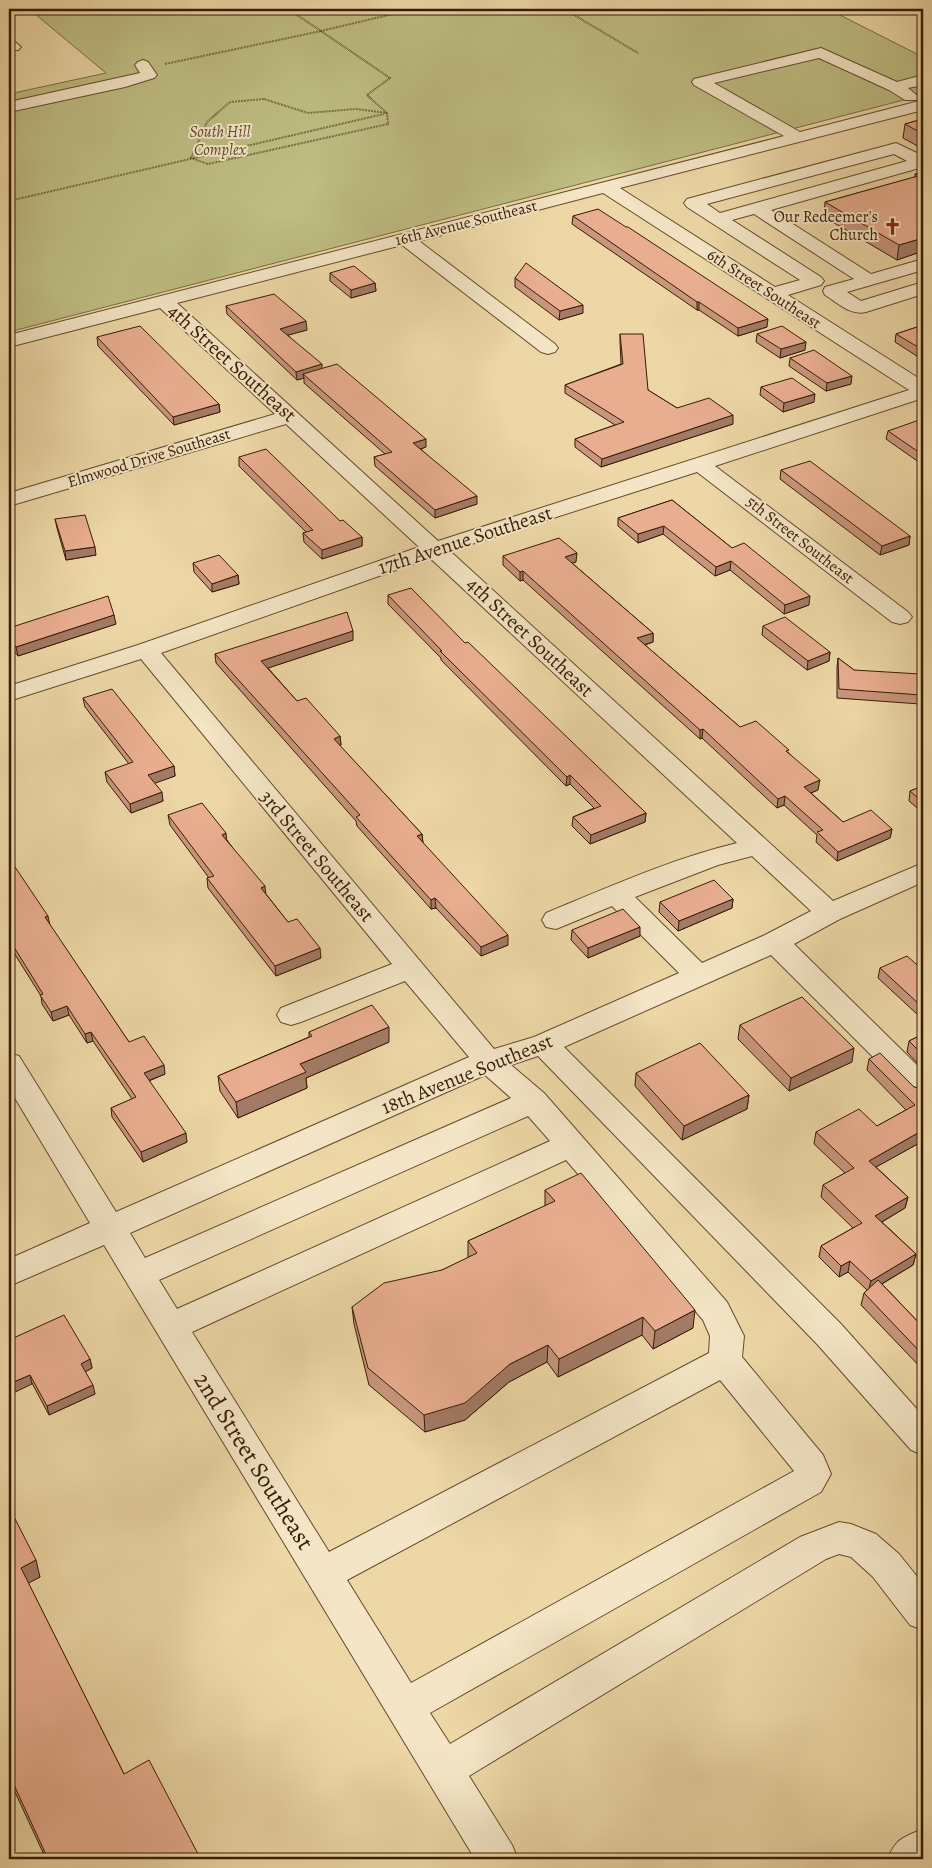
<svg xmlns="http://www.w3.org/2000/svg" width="932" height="1868" font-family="Alegreya,serif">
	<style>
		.green { fill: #bebd82; stroke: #7b6c42 }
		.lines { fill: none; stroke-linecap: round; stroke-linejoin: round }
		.minor-casing { stroke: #654a2c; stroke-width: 2 }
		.path { stroke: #381b03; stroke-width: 2; stroke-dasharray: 0.5 1; stroke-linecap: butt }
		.minor { fill: #f3e5c5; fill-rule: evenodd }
		.wall { fill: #c8967c; stroke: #381b03 }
		.shaded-wall { fill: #a37a65; stroke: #381b03 }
		.building { fill: #e9ae90; stroke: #381b03 }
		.labels { text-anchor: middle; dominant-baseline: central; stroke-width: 4; stroke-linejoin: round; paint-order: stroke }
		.far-park-label { font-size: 16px; font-style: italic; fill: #604c29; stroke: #f3e5c5 }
		.far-poi-label { font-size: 16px; fill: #381b03; stroke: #f3e5c5; text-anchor: end }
		.far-street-label { font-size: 16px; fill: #381b03; stroke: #f3e5c5 }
		.street-label { font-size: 20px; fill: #381b03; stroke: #f3e5c5 }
		.near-street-label { font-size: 24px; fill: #381b03; stroke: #f3e5c5 }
	</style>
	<rect width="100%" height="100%" fill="#edd7a6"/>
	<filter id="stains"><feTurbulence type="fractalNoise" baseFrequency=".004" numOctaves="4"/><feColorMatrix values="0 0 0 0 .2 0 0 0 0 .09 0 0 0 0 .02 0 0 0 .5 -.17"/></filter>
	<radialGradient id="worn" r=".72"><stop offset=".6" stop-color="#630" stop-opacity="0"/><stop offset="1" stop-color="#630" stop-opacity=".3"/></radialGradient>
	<path class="green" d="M29 9H828L923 57V95L9 332V94L106 73Z"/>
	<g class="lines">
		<defs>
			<path id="minor" d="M9 39 14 41 21 47 18 50H9Z
				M821 48 897 82 923 75V85L908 88 919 97 917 100H905L889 90 819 58 714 83 800 132 923 100V110L620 188 775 287 800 280 687 207 684 203 687 199 896 143 923 156V167L771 210 871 274 923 259V270L847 292 861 301 923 282V294L866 312C851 316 838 303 825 295L823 291 825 287 854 279 754 214 732 220 821 277 824 281 821 285 788 295 923 381V398L715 466 908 612 912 617 908 622 900 624 892 622 697 472 450 551 833 901 923 863V882L840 919 794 944 923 1071V1100L913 1097 771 955 564 1047 841 1324 923 1416V1455L911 1450 817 1344 538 1056 511 1065 544 1093 727 1302 744 1336 742 1357 823 1455 831 1474 821 1492 430 1713 450 1744 800 1537 839 1522 851 1524 876 1534 899 1554 923 1584V1630L910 1625 873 1577 851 1557 839 1554 826 1559 469 1776 512 1845 518 1859H475L104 1245 9 1286V1259L90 1223 9 1088V1053L19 1056 116 1212 469 1057 405 981 301 1022 291 1025 281 1022 277 1015 281 1008 392 964 141 659 9 701V686L138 645 419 547 286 424 9 506V493L275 414 160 308 9 347V335L784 136 694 85 692 82 694 79ZM894 154 907 161 720 213 707 204ZM603 193 909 390 438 541 177 303 402 245 541 352 548 354 555 352 558 348 555 344 419 241ZM430 558 737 843C671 859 609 887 546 913L542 920 546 927 556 929 612 906 679 973 534 1037 494 1049 161 653ZM752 856 811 911 765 935 702 963 635 897 718 865ZM485 1075 511 1098 145 1258 130 1233ZM528 1116 550 1141 177 1309 159 1280ZM566 1160 703 1320 710 1336 709 1353 329 1552 192 1332ZM720 1380 794 1471 411 1683 347 1580Z
				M143 60 148 62 157 75 154 78 125 87 9 112V102L140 73 135 65 138 62Z
				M923 1829V1859H888C895 1839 904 1837 923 1829Z"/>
		</defs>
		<use href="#minor" class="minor-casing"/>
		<path class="path" d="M288 9 321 31
			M564 9 638 53
			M165 64 321 31
			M264 99 308 113 356 109 387 113 388 124 208 164 191 158 207 122 230 102Z
			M387 113 367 95 390 78 321 31 414 9
			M9 201 384 114"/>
		<use href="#minor" class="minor"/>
	</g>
	<path class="wall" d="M923 119V149L903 138 905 124Z
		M923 168V251L897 260 824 217 825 202 915 177V174L920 173 921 169Z
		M573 216 767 327 738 336 699 310H697L572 224Z
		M330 273 375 283 376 291 351 298 330 281Z
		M515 278 583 313 559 320 515 287Z
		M226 306 307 330 288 335 322 369 426 447 421 449 477 504 435 518 375 466 374 457 385 454 304 383V378L297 380 227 314Z
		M923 325V360L895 342 896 334Z
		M620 334 648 390 677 408 733 424 601 467 575 447V439L615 425 565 393V385L621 364 620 342Z
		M757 334 805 350 780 358 756 342Z
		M97 337 219 404 220 412 174 425 98 346Z
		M790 358 851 384 826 391 789 366Z
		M761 387 814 402 783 412 760 395Z
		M923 423V465L886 439 888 431Z
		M239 457 340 521 362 537V546L322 559 304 542 303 533 306 532 239 466Z
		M781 470 910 536 909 545 880 555 780 479Z
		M672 500 732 548 809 605 784 614 730 570 715 576 663 534 638 543 618 526V518Z
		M55 519 96 555 66 560 57 528Z
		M503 556 576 562 572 563 653 633V642L645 645 740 727 789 753 818 790 811 793 843 822 892 829 890 838 837 861 816 842 817 835 784 805 777 808 702 738 700 739 523 580 520 581 503 565Z
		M193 563 238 575 239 584 212 592 194 572Z
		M388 595 465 643 646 813 645 822 590 844 572 826 573 817 594 808 570 784 566 786 441 660V658L388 604Z
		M116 624 18 656 9 645V628Z
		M763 626 830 652 829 661 807 670 762 635Z
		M353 640 268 668 297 701 340 736 341 745 340 746 422 834 423 843 508 945 481 956 436 908 431 909 357 826 356 821 216 663 215 654Z
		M838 658 854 670 921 695 920 704 837 698V667Z
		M83 698 174 766 175 776 154 783 163 801 131 813 107 782 105 772 129 764 85 707Z
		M923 786V813L909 801 910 791Z
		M168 815 227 840 266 894 288 922 321 958 276 976 208 888 207 878H209L170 825Z
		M9 858 49 924 129 1042 165 1074 149 1081 187 1142 143 1162 112 1117 111 1108 132 1099 93 1041 87 1043 69 1015 53 1021 42 1004 41 996 9 945Z
		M733 899 732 908 678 931 659 912 660 902Z
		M572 930 640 936 588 958 571 940Z
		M880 968 923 970V1012L918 1015 878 978Z
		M740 1025 852 1062 789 1091 738 1039Z
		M309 1032 389 1042 306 1078 307 1088 238 1118 220 1091 218 1076 309 1037Z
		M923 1034V1069L907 1052 909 1041Z
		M869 1059 914 1087 923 1089V1141L876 1167 908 1197 905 1208 882 1222 916 1254 913 1265 882 1284 923 1327V1370L861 1305 864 1293 867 1290 848 1272 839 1277 819 1257 821 1246 853 1228 821 1197 823 1185 845 1173 814 1144 816 1132 877 1126 906 1110 867 1070Z
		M636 1073 749 1095 747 1109 682 1140 635 1086Z
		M545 1190 693 1328 653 1349 642 1335 558 1377 547 1362 509 1382 465 1420 425 1432 369 1385 354 1324 352 1307 442 1270 468 1258V1241L545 1206Z
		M9 1340 90 1359 92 1368 85 1372 95 1394 49 1415Z
		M9 1507 40 1577 28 1583 124 1774 198 1854 199 1859H46L9 1779Z"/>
	<path class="shaded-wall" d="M923 238V251L897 260 899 245Z
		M375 283 376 291 351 298V290Z
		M697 302H699V310H697Z
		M583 305V313L559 320 560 311Z
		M768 319 767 327 738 336V328Z
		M306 321 307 330 281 337 280 329Z
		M806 342 805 350 780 358 781 349Z
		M322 364V373L303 374 304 378 297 380 296 372Z
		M852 376 851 384 826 391 827 383Z
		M815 394 814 402 783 412 784 403Z
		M219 404 220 412 174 425 173 417Z
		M733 415V424L601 467 602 459Z
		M426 439V447L414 451 413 443Z
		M477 496V504L435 518V510Z
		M664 526 663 534 638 543V534Z
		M910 536 909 545 880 555 882 546Z
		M362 537V546L322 559V550Z
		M95 547 96 555 66 560 65 551Z
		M577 553 576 562 564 566 565 557Z
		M731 561 730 570 715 576 716 567Z
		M523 571V580L520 581V572Z
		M238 575 239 584 212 592V584Z
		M810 596 809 605 784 614 785 605Z
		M114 615 116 624 18 656 16 647Z
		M353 631V640L262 670 261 661Z
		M653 633V642L637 647V638Z
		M830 652 829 661 807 670 808 661Z
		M703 729 702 738 700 739V730Z
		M340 736 341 745 334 748V739Z
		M174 766 175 776 150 785 148 775Z
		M570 775V784L566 786 567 777Z
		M820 780 818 790 803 796 804 787Z
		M162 792 163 801 131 813 130 804Z
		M785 796 784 805 777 808 778 799Z
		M646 813 645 822 590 844 591 835Z
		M892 829 890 838 837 861 838 852Z
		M226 833 227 843 222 835Z
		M422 834 423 844 417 836Z
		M265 886 266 896 261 888Z
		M435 898 436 908 431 909V900Z
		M733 899 732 908 678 931 679 921Z
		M48 916 50 925 45 917Z
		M640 927V936L588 958V948Z
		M508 935V945L481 956V947Z
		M320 948 321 958 276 976 275 966Z
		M923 1004V1012L918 1015 920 1005Z
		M67 1006 69 1015 53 1021 51 1012Z
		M389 1027V1042L306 1078 307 1088 238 1118 236 1102 300 1064Z
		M91 1032 93 1041 87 1043 85 1034Z
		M854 1048 852 1062 789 1091 791 1078Z
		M164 1065 165 1074 145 1082 144 1073Z
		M749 1095 747 1109 682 1140 684 1126Z
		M923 1130V1141L867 1172 869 1161Z
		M186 1133 187 1142 143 1162 141 1152Z
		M908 1197 905 1208 873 1227 875 1216Z
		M10 1211 12 1221 9 1222V1212Z
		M916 1254 913 1265 868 1292 871 1281Z
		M850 1261 848 1272 839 1277 841 1266Z
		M695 1310 693 1328 653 1349 655 1331Z
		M643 1317 642 1335 558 1377 559 1359Z
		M548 1345 547 1362 509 1382 465 1420 425 1432 424 1415 510 1364Z
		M90 1359 92 1368 83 1373 81 1364Z
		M30 1375 32 1384 9 1395V1384Z
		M93 1385 95 1394 49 1415 47 1406Z
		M36 1560 40 1577 25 1585 21 1568Z
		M198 1854 199 1859H189Z"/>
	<path class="building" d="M923 119V134L905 124Z
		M923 172V238L899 245 825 202 918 176 915 174Z
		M598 209 626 227H628L768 319 738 328 699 302H697L573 216Z
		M526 263 583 305 560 311 515 278Z
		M354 266 375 283 351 290 330 273Z
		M274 294 306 321 280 329 322 364 296 372 226 306Z
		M923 325V350L896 334Z
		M140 326 219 404 173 417 97 337Z
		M782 326 806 342 781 349 757 334Z
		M620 334H643L648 390 677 408 709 398 733 415 602 459 575 439 624 422 565 385 623 364Z
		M814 350 852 376 827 383 790 358Z
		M337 364 426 439 413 443 477 496 435 510 374 457 392 452 303 374Z
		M792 378 815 394 784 403 761 387Z
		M919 420 923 423V455L888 431Z
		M266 449 340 521 343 520 362 537 322 550 303 533 313 530 239 457Z
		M810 461 910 536 882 546 781 470Z
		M672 500 732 548 744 543 810 596 785 605 731 561 716 567 664 526 638 534 618 518Z
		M85 515 95 547 65 551 55 519Z
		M559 538 577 553 565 557 653 633 637 638 740 727 756 721 789 750 786 751 820 780 804 787 843 822 871 810 892 829 838 852 817 832 823 830 785 796 778 799 703 729 700 730 523 571 520 572 503 556Z
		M219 555 238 575 212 584 193 563Z
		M411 588 465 643 468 642 646 813 591 835 573 817 601 806 570 775 567 777 440 651H442L388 595Z
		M108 596 114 615 16 647 9 638V628Z
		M347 612 353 631 261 661 297 701 306 698 340 736 334 739 422 834 417 836 508 935 481 947 435 898 431 900 356 817 360 815 215 654Z
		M785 617 830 652 808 661 763 626Z
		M838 658 854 670 920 674 921 695 839 689Z
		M112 689 174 766 148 775 162 792 130 804 105 772 133 762 83 698Z
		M923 786V802L910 791Z
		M202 803 226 833 222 835 265 886 261 888 288 922 297 919 320 948 275 966 207 878 214 876 168 815Z
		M9 858 48 916 45 917 129 1042 144 1036 164 1065 144 1073 186 1133 141 1152 111 1108 136 1097 91 1032 85 1034 67 1006 51 1012 40 995 43 994 9 939Z
		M714 880 733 899 679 921 660 902Z
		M623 909 640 927 588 948 572 930Z
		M907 956 923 970V1004L920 1005 880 968Z
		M802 997 854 1048 791 1078 740 1025Z
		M372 1005 389 1027 300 1064 306 1072 236 1102 218 1076 312 1036 309 1032Z
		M923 1034V1055L909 1041Z
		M700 1043 749 1095 684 1126 636 1073Z
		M880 1053 914 1087 923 1089V1130L869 1161 908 1197 875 1216 916 1254 871 1281 850 1261 841 1266 821 1246 862 1223 823 1185 854 1168 816 1132 859 1109 877 1126 915 1105 869 1059Z
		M581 1173 695 1310 655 1331 643 1317 559 1359 548 1345 510 1364 465 1403 424 1415 368 1368 352 1307 384 1283 442 1270 477 1253 468 1241 555 1201 545 1190Z
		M878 1280 923 1327V1355L864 1293Z
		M64 1315 90 1359 81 1364 93 1385 47 1406 30 1375 9 1384V1340Z
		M9 1507 36 1560 21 1568 124 1774 149 1760 198 1854 189 1859H48L9 1774Z"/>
	<defs>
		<symbol id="church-bare" viewBox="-9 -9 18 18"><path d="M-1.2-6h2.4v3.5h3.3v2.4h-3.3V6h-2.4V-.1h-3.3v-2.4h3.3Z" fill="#8f2418" stroke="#f3e5c5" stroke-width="2.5" paint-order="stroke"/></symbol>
	</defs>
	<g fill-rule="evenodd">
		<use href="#church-bare" x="880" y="214" width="25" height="25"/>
	</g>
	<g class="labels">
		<g class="far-park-label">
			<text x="220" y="132">South Hill<tspan x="220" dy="18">Complex</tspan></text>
		</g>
		<g class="far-poi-label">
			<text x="878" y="217">Our Redeemer's<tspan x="878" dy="18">Church</tspan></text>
		</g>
		<g class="far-street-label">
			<text transform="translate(466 223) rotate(-14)">16th Avenue Southeast</text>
			<text transform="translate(764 289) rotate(33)">6th Street Southeast</text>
			<text transform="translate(149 458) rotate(-17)">Elmwood Drive Southeast</text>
			<text transform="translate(800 540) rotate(38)">5th Street Southeast</text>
		</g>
		<g class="street-label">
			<text transform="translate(232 363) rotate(42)">4th Street Southeast</text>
			<text transform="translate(465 540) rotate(-18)">17th Avenue Southeast</text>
			<text transform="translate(530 637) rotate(43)">4th Street Southeast</text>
			<text transform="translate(317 856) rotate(50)">3rd Street Southeast</text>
			<text transform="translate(467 1074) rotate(-22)">18th Avenue Southeast</text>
		</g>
		<g class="near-street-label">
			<text transform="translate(254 1461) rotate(58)">2nd Street Southeast</text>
		</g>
	</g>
	<rect width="932" height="1868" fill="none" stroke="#edd7a6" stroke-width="30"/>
	<rect x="10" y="10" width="912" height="1848" fill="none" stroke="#381b03" stroke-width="2.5"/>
	<rect x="15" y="15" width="902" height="1838" fill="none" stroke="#381b03"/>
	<rect width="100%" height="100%" filter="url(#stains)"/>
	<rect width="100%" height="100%" fill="url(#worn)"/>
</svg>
